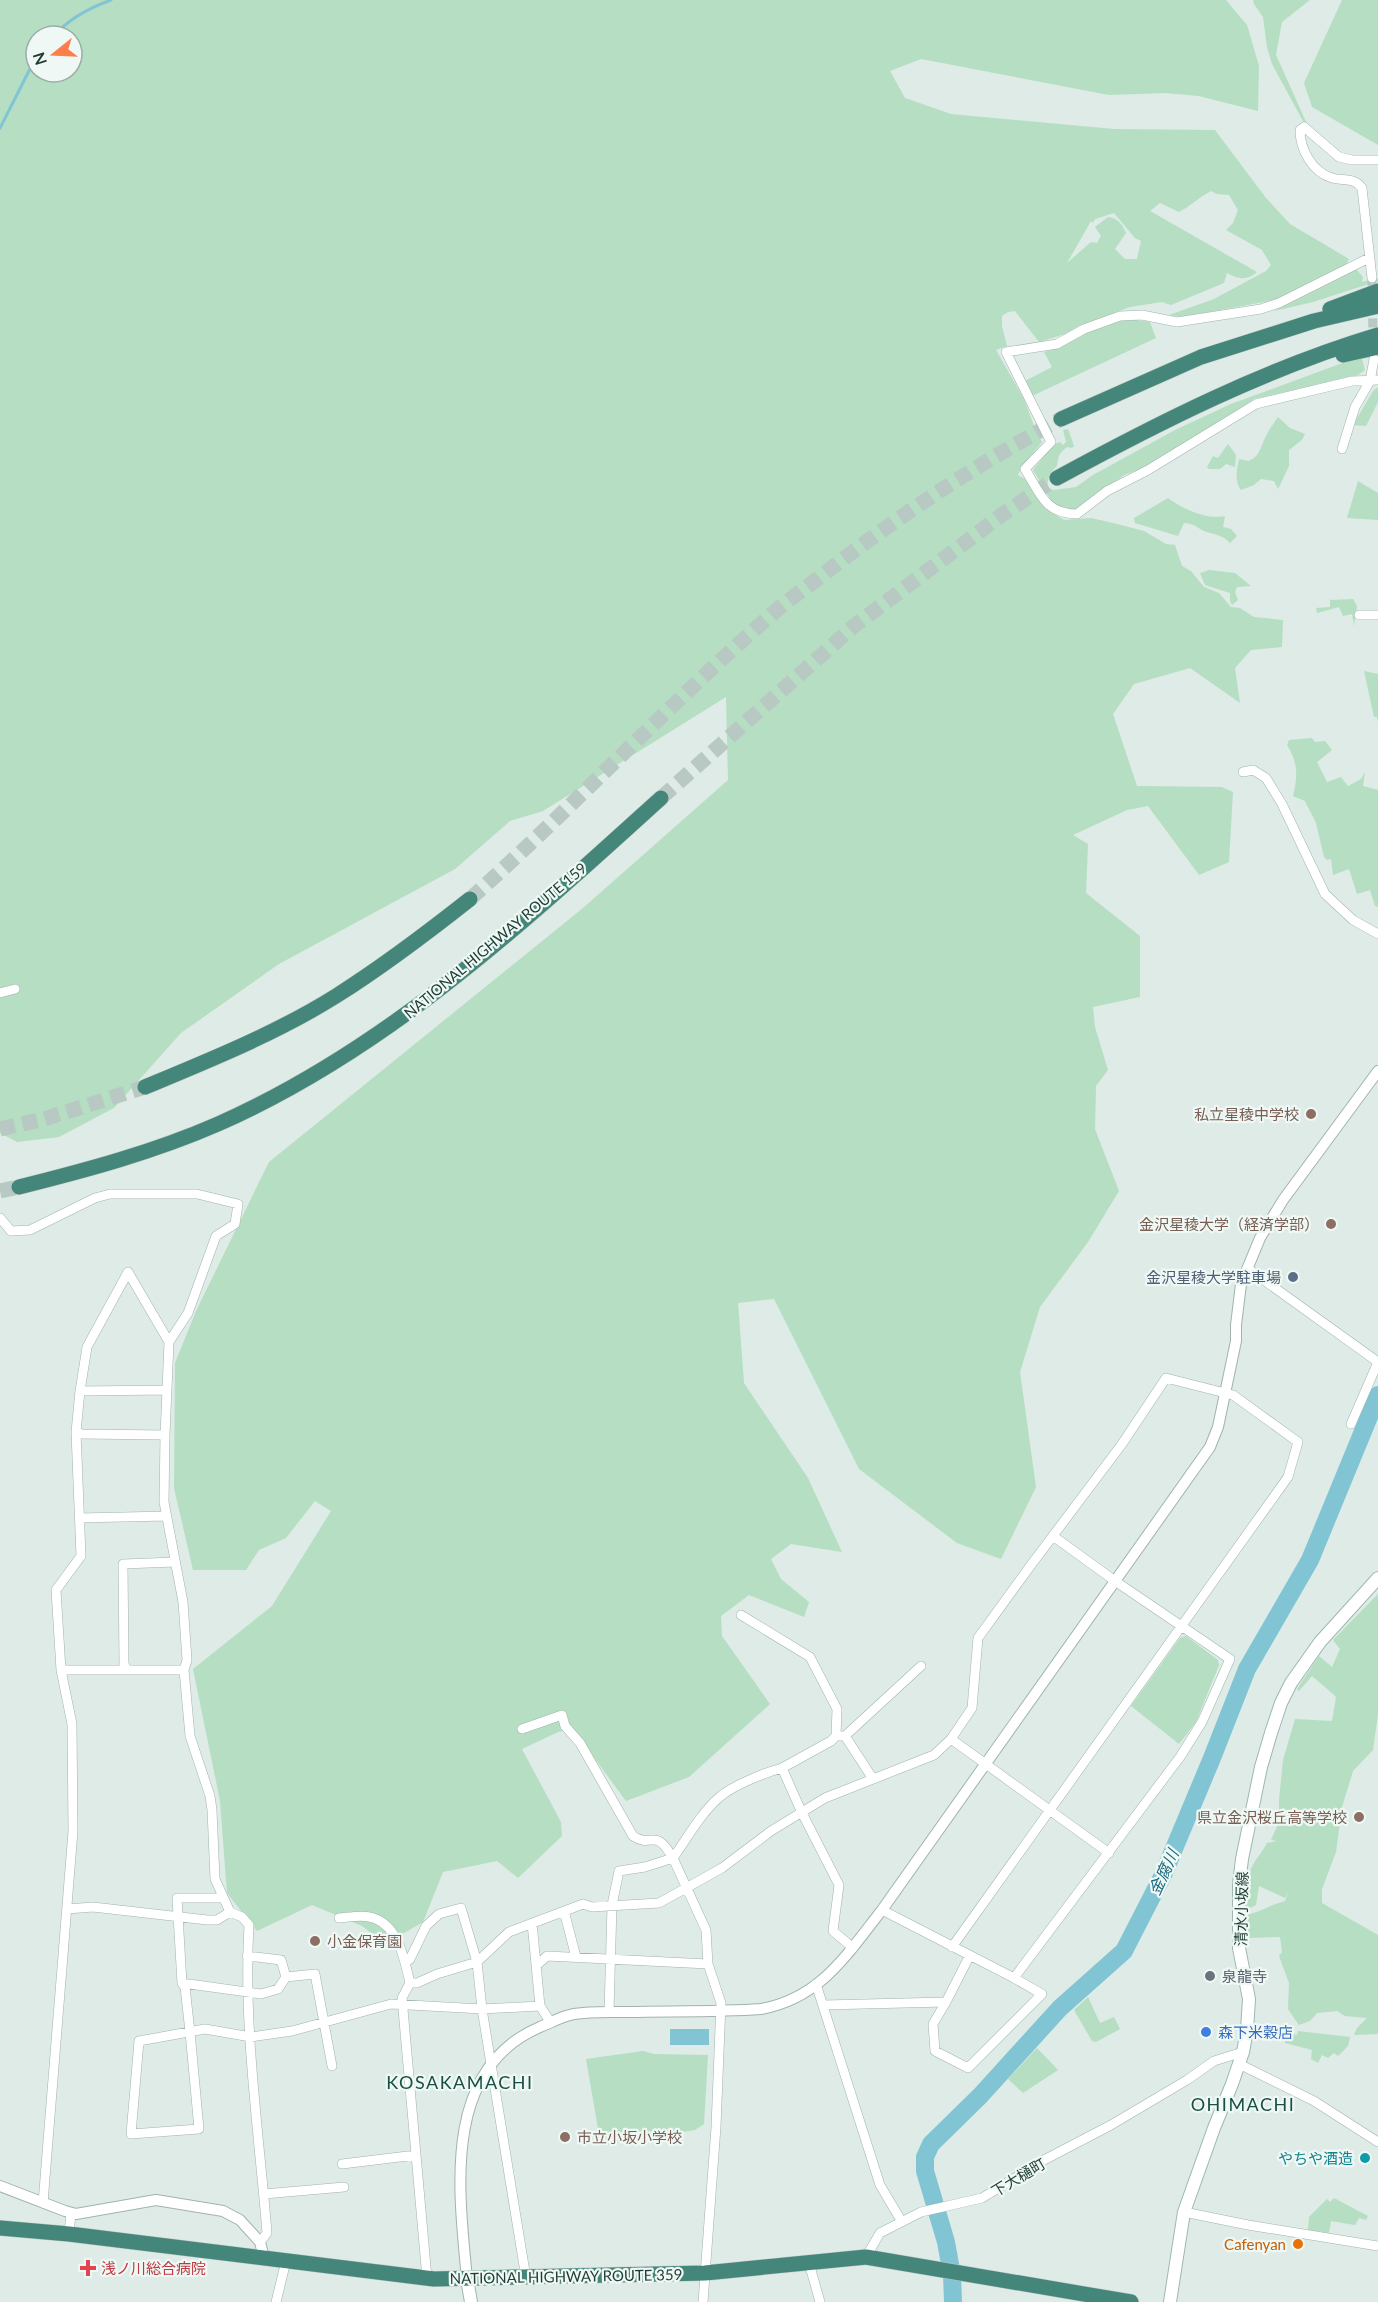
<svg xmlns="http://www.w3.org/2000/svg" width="1378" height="2302" font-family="Lato,'Noto Sans JP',sans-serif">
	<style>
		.green { fill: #b5dec2; fill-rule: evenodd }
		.water { fill: #81c5d5 }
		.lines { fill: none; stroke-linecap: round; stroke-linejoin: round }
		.stream { stroke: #81c5d5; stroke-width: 3 }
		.river { stroke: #81c5d5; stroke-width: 18 }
		.minor-tunnel { stroke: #b8c8c3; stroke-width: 9; stroke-dasharray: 9 4.5; stroke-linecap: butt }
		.trunk-tunnel { stroke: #b8c8c3; stroke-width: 15; stroke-dasharray: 15 8; stroke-linecap: butt }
		.minor-casing { stroke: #a1b3ad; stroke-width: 10 }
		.tertiary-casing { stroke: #a1b3ad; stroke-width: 12 }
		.secondary-casing { stroke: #9cb8af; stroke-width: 14 }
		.trunk-casing { stroke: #c0c8c6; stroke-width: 16 }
		.minor { stroke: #fff; stroke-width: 9 }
		.tertiary { stroke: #fff; stroke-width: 10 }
		.secondary { stroke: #fff; stroke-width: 12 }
		.trunk { stroke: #44877a; stroke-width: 15 }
		.education-dot { fill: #8d6e63; stroke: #eff8f4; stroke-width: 2 }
		.service-dot { fill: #5c6f8a; stroke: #eff8f4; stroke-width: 2 }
		.worship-dot { fill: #6b7280; stroke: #eff8f4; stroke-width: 2 }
		.shop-dot { fill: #3f7fe0; stroke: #eff8f4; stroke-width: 2 }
		.culture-dot { fill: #0f9aa8; stroke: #eff8f4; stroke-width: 2 }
		.food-dot { fill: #e8710a; stroke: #eff8f4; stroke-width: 2 }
		.health-dot { fill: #e0444e; stroke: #eff8f4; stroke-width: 2 }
		.labels { text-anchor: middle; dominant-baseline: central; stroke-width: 4.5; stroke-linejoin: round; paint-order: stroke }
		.street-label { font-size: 15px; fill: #1e3c35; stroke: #eff8f4 }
		.education-label { font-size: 15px; fill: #785e54; stroke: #eff8f4; text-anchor: end }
		.service-label { font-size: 15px; fill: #4e5e75; stroke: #eff8f4; text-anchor: end }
		.worship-label { font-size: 15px; fill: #5b616d; stroke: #eff8f4; text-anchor: start }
		.shop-label { font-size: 15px; fill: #366cbe; stroke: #eff8f4; text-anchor: start }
		.culture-label { font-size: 15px; fill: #0d838f; stroke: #eff8f4; text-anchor: end }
		.food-label { font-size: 15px; fill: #c56008; stroke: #eff8f4; text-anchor: end }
		.health-label { font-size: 15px; fill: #be3a42; stroke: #eff8f4; text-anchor: start }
		.water-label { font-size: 16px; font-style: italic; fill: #15677c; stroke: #eff8f4 }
		.quarter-label { font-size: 18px; letter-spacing: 1.5px; fill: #194f44; stroke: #eff8f4 }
	</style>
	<rect width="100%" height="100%" fill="#deebe6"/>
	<path class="green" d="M0 0H1226L1247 25 1259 66 1258 111 1199 96 1165 93 1109 95 921 59 890 71 905 98 951 114 1114 129 1215 130 1266 198 1290 224 1349 259 1346 265 1275 300 1182 317 1169 315 1214 299 1266 271 1271 265 1262 250 1226 230 1233 223 1238 210 1229 195 1217 194 1211 191C1199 197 1191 206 1179 212L1160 203 1150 211 1257 272C1247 281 1237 279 1227 273L1224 283 1171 305 1162 302 1130 307 1079 326 1065 334 1039 342 1015 311 1008 312 1002 316V326L1007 346 996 350 1024 399 1037 434 1042 442 1023 465 1018 475 1025 479 1048 510 1064 520 1091 518 1113 523 1144 531 1166 544 1175 545 1182 566 1191 571 1204 587 1219 593 1231 607 1240 608 1254 617 1283 620 1282 647 1251 650 1235 668 1240 703 1190 668 1134 684 1113 714 1137 786 1222 787 1233 792 1229 862 1199 875 1148 806 1127 810 1073 835 1088 844 1086 893 1140 936V997L1093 1007 1095 1027 1108 1070 1096 1086 1095 1129 1119 1191 1088 1242 1040 1307 1020 1372 1036 1487 1001 1559 957 1543 859 1469 774 1299 738 1303 744 1383 808 1478 842 1552 791 1544 771 1559 781 1579 809 1602 804 1617 749 1595 721 1616 722 1636 770 1704 689 1777 626 1801 573 1729 558 1732 522 1749 561 1822 562 1836 518 1878 497 1861 443 1872 423 1922 385 1944 362 1926 312 1905 257 1931 227 1893 220 1801 193 1669 272 1606 331 1511 315 1501 286 1538 259 1550 246 1570H193L174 1488 175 1363 196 1311 269 1162 583 908 728 780 726 697 543 811 510 821 455 869 279 964 181 1033 114 1108 59 1137 17 1142 0 1133ZM36 36H72V72H36ZM1114 213 1135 238 1141 241 1137 259H1125L1115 249 1126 233C1122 224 1118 218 1108 217L1095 227 1101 236 1097 243 1091 242 1067 263 1091 221 1093 223 1095 219Z
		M1253 0H1310L1282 22 1276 55 1307 124 1304 123 1272 64 1267 47 1263 17 1254 4Z
		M1342 0H1378V145L1312 107 1304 83Z
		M1356 269 1363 277 1362 282 1378 278V281L1313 302 1274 311Z
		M1127 319 1150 322 1156 338 1032 396 1025 381 1052 367 1044 352 1055 349 1094 329Z
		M1378 352V356L1362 359 1365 370 1358 375 1254 399 1151 465 1124 475 1074 511 1054 505 1033 470 1054 444 1060 442 1063 445 1066 442 1063 430 1068 429 1074 446 1072 448 1067 447C1059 453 1058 457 1057 466 1050 473 1047 477 1048 488L1054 490 1076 487 1093 475 1175 430 1231 404 1364 355Z
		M1378 387V402L1366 426 1353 425 1373 391Z
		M1278 417 1290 428 1305 434 1302 440 1289 450V466L1278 489 1274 481 1261 479 1254 485 1241 490C1234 481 1237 469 1239 459L1248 461C1261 457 1261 444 1267 434 1270 428 1274 423 1278 417Z
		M1228 444 1236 455 1235 467 1226 464 1220 469H1209L1207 467 1213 456 1218 458Z
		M1358 481 1378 493V520L1347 518Z
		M1168 498C1183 509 1206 520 1225 516L1223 527 1231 529 1237 536 1230 543C1222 535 1217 535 1207 532 1197 529 1197 524 1184 523L1178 536 1135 523 1134 518Z
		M1209 570 1235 573 1251 586 1237 587 1235 592 1238 600 1232 605 1230 601V593L1205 585 1200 573Z
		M1353 599 1357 606 1354 626 1352 614 1343 616 1339 607 1317 613 1316 608 1330 607V600Z
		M1364 671 1378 674V722L1377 717H1374Z
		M1312 738 1315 742 1325 741 1332 750 1317 762 1327 782 1341 777 1348 786 1361 779 1365 772 1363 786 1378 790V907L1375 906 1370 890 1357 894 1349 869 1333 875 1331 859 1327 860 1324 857 1316 823 1305 801 1293 796C1298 777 1298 762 1287 745L1289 740Z
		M1378 1594V1714L1373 1750 1353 1771 1342 1807 1336 1852 1322 1889V1903L1378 1935V2034L1354 2035 1357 2028 1367 2018 1345 2016 1337 2011 1317 2013 1310 2021 1299 2025 1288 2009 1289 1983 1279 1956 1282 1952 1280 1937 1247 1938 1243 1928V1916C1258 1913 1270 1905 1285 1901L1288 1893 1285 1898 1259 1886 1256 1905 1244 1911C1245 1894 1245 1878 1254 1863 1258 1856 1263 1851 1267 1843L1277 1841 1271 1840 1279 1822V1800L1283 1760 1295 1719 1332 1721 1336 1697 1333 1694 1312 1676 1299 1691 1297 1689 1319 1656 1332 1667 1340 1649 1333 1640Z
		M1186 1636 1218 1660 1219 1665 1196 1722 1179 1744 1131 1706 1180 1638Z
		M1088 1997 1100 2023 1114 2017 1120 2029 1096 2042 1092 2041 1074 2010Z
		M1298 2031 1350 2037 1348 2046 1338 2056 1334 2053 1328 2058 1322 2055 1318 2063 1311 2059 1312 2050 1285 2043V2032L1297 2035Z
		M1037 2048 1058 2070 1023 2093 1008 2079Z
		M643 2051 654 2054 708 2055 704 2124 695 2130 601 2146 586 2059Z
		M1334 2198 1368 2216 1366 2220 1359 2218 1355 2225 1331 2221 1329 2233 1308 2230 1309 2217 1327 2199 1330 2202Z"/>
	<path class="water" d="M670 2029H709V2045H670Z"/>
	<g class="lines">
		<path class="stream" d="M54 36C69 18 89 8 111 0
			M0 128 36 57"/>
		<path class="river" d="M953 2302 952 2275 946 2242 925 2171V2157L931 2144 980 2096 1060 2008 1124 1951 1163 1875 1212 1758 1247 1669 1310 1560 1378 1395"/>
		<path class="minor-tunnel" d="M1372 278 1373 339"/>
		<path class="trunk-tunnel" d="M661 798 854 626 1003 514 1057 478
			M470 899C573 807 667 706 771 615 788 600 807 587 825 573 901 514 976 465 1061 419
			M0 1129 44 1119 145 1087
			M0 1191 19 1187"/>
		<defs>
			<path id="minor" d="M1369 258 1279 303 1261 309 1177 322 1142 315 1120 316 1084 329 1057 344 1006 352 1051 442 1025 469C1040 493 1045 514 1077 514L1107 491 1148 470 1256 404 1352 381 1378 380
				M1372 278 1362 188C1354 177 1343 181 1332 178 1312 172 1300 149 1300 130L1304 127 1339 157 1352 160H1378
				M1342 449 1355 407 1370 381 1374 359
				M1359 615H1378
				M1243 772 1253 770 1266 778 1282 804 1325 894 1353 920 1378 934
				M0 993 15 989
				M0 1218 11 1231 30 1230 95 1198 110 1194H197L238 1204 235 1224 216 1236 188 1313 169 1342 165 1435
				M1247 1268 1378 1362
				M80 1391 167 1390
				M1351 1424 1378 1362
				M76 1432 82 1434 165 1435 164 1502 183 1602 187 1660 184 1670 190 1736 210 1796 212 1810 215 1879 230 1912 242 1917 249 1925C243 2026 259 2133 267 2233L260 2242
				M80 1518 167 1516
				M741 1615 810 1657 837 1709 836 1736
				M61 1670H184
				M127 1670 124 1664 123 1564 175 1562
				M522 1729 562 1715 565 1726 580 1743 633 1836C653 1849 654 1826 673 1858L645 1867 619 1871 612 1905 609 2012
				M845 1736 921 1666
				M951 1739 1109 1853
				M782 1768 831 1741 836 1736H845L873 1779
				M223 1898H177L182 1983 185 1987 190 2032 199 2129 131 2134 139 2041 205 2029 251 2037 292 2031 391 2004 482 2009 540 2006 551 2023
				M67 1909 93 1907 207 1920H217L230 1912
				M882 1910 1014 1978 1180 1757 1202 1722 1230 1659 1115 1581 1053 1536
				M564 1911 576 1957
				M339 1918C351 1917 365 1914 376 1919 399 1928 405 1962 410 1983L402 1998 427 2278
				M532 1923 540 2006
				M247 1956 281 1960 286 1977
				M405 1963 410 1959 426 1926 439 1914 461 1908 477 1962 437 1974 417 1983H410
				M537 1965 547 1956 708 1964
				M182 1983 261 1994 278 1989 286 1977 315 1974 332 2066
				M816 1984 880 2185 902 2222
				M946 2002 933 2024 935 2051 968 2068 1042 1994 1014 1978
				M824 2005 946 2002 969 1957
				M1239 2064 1314 2101 1378 2142
				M342 2164 416 2155
				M264 2194 344 2187
				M43 2203 73 1831 72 1724 61 1670 56 1590 81 1556 76 1432 80 1391 87 1347 128 1272 169 1342
				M1184 2212 1248 2225 1378 2246
				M69 2234 71 2213
				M866 2257 880 2233 921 2212 982 2198 1044 2160 1111 2125 1187 2080 1214 2061 1243 2052
				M809 2263 820 2302
				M526 2278 482 2009 477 1962 509 1932 583 1904 592 1907 659 1903 722 1868 771 1831 825 1798 934 1755 951 1739 972 1708 978 1638 1031 1565 1122 1444 1166 1378 1233 1395 1298 1442 1288 1477 952 1947
				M276 2302 286 2261
				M703 2302 716 2127 721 2003 708 1964 706 1930 673 1858C688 1837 702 1811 722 1795 737 1784 764 1773 782 1768L802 1813 839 1885 833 1931 853 1948"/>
			<path id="tertiary" d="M0 2186 65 2211 76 2214 156 2200 223 2211 240 2220 260 2242 264 2258
				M467 2279C459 2192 441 2069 540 2027 550 2023 562 2016 574 2014 591 2011 611 2012 628 2012 673 2011 717 2012 761 2009 821 1998 847 1954 882 1910L1210 1447 1218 1427 1236 1341V1325L1241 1284 1260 1238 1283 1200 1378 1071"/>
			<path id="secondary" d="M467 2279 471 2302
				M1170 2302 1184 2212 1214 2128 1232 2084 1243 2052 1247 2030 1249 1999 1239 1948V1884L1242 1859 1261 1767 1271 1733 1281 1703 1291 1683 1320 1642 1378 1578"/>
			<path id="trunk" d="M1330 309 1378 291
				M1343 355 1378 347
				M1061 419 1201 357 1314 321 1378 306
				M1057 478C1160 422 1265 369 1378 335
				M145 1087C210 1060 277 1033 336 996 382 967 427 933 470 899
				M19 1187C87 1170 154 1152 218 1124 388 1049 525 921 661 798
				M0 2228 69 2234 434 2279 705 2273 866 2257 1131 2302"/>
		</defs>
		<use href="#minor" class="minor-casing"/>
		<use href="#tertiary" class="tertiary-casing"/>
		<use href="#secondary" class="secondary-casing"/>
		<use href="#trunk" class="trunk-casing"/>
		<use href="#minor" class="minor"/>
		<use href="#tertiary" class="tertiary"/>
		<use href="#secondary" class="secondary"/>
		<use href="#trunk" class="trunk"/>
	</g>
	<g class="education-dot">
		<circle cx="1311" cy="1114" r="6"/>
		<circle cx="1331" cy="1224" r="6"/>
		<circle cx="1359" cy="1817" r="6"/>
		<circle cx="315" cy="1941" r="6"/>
		<circle cx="565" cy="2137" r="6"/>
	</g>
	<circle class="service-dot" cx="1293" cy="1277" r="6"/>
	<circle class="worship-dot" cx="1210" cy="1976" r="6"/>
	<circle class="shop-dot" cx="1206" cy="2032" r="6"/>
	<circle class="culture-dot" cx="1365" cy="2158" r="6"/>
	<circle class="food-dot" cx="1298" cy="2244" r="6"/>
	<path class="health-dot" d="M85 2259h6v6h6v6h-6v6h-6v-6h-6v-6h6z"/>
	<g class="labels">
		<g class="street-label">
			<text transform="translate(495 940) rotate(-40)">NATIONAL HIGHWAY ROUTE 159</text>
			<text transform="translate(1241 1909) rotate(-89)">清水小坂線</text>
			<text transform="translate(1018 2177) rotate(-31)">下大樋町</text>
			<text transform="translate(566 2276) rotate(-1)">NATIONAL HIGHWAY ROUTE 359</text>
		</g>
		<g class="education-label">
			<text x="1299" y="1114">私立星稜中学校</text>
			<text x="1319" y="1224">金沢星稜大学（経済学部）</text>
			<text x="1347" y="1817">県立金沢桜丘高等学校</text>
			<text x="327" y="1941" text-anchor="start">小金保育園</text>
			<text x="577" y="2137" text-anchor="start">市立小坂小学校</text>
		</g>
		<g class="service-label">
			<text x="1281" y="1277">金沢星稜大学駐車場</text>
		</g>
		<g class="worship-label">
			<text x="1222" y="1976">泉龍寺</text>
		</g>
		<g class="shop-label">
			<text x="1218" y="2032">森下米穀店</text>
		</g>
		<g class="culture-label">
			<text x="1353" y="2158">やちや酒造</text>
		</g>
		<g class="food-label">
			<text x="1286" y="2244">Cafenyan</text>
		</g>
		<g class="health-label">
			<text x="101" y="2268">浅ノ川総合病院</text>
		</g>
		<g class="water-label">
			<text transform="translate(1163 1872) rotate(-65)">金腐川</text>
		</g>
		<g class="quarter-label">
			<text x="460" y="2082">KOSAKAMACHI</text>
			<text x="1243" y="2104">OHIMACHI</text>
		</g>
	</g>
	<g transform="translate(54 54) rotate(252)"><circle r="28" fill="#eff8f4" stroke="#9bada8" stroke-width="1.5"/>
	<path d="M0-4.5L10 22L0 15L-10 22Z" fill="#fd7d4b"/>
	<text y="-9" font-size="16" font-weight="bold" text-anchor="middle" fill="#1e3c35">N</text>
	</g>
</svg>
